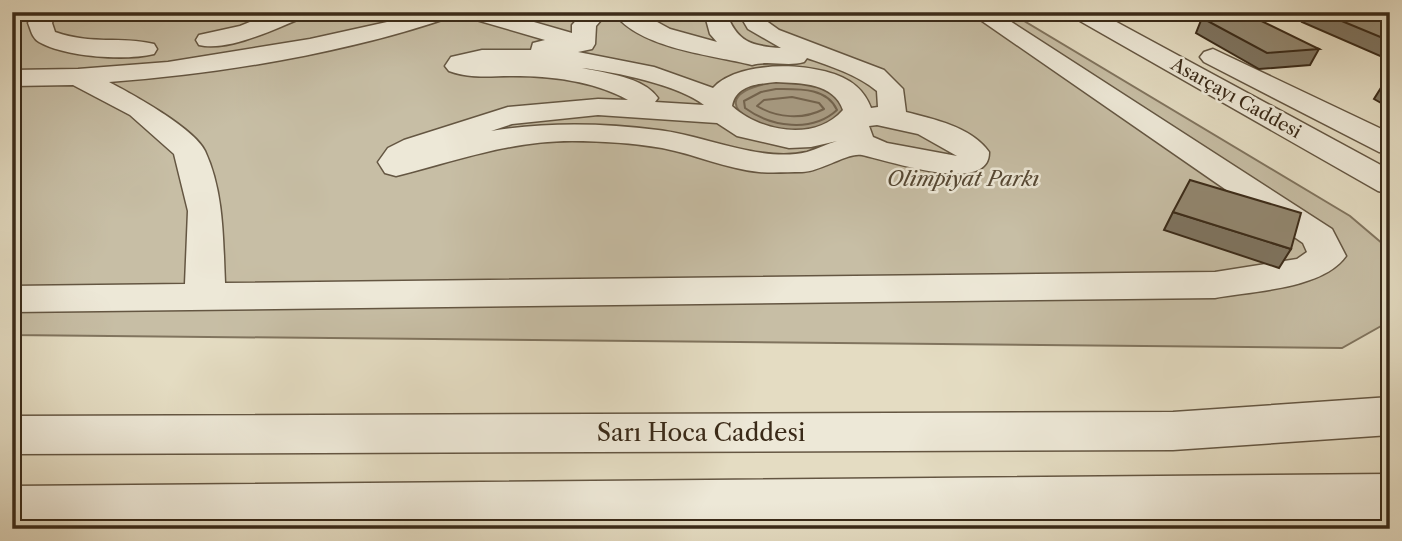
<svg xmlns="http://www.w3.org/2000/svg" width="1402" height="541" font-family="'Libre Caslon Text',serif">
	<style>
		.green { fill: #c7bea5; stroke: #80745e; stroke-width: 2 }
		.water { fill: #aa9f88; stroke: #7d705b; stroke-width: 2 }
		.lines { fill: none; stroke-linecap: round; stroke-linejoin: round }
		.shore { stroke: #726450; stroke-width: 2 }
		.minor-casing { stroke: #645642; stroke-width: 3 }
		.minor { fill: #ede8d7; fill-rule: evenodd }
		.wall { fill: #7e7460; stroke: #3a2a18; stroke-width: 2 }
		.building { fill: #928770; stroke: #3a2a18; stroke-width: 2 }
		.labels { text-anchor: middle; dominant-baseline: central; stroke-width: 5; stroke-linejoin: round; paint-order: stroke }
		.far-street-label { font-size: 18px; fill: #3a2a18; stroke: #ede8d7 }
		.park-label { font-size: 21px; font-style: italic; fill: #564834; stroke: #ede8d7 }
		.near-street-label { font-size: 24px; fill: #3a2a18; stroke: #ede8d7 }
	</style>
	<rect width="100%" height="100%" fill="#e4dcc2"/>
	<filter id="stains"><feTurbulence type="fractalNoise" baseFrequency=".00286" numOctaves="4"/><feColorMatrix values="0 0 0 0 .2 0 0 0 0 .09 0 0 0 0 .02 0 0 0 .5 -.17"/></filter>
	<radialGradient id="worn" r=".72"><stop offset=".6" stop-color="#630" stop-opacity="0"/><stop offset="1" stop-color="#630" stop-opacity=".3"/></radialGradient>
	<path class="green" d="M12 12H1009L1350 216 1390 250V321L1342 348 12 335Z"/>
	<path class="water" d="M775 82C793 82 824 81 837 96 840 99 843 107 845 111 840 116 834 123 829 126 784 148 679 99 775 82Z"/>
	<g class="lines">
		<path class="shore" d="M776 89C798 89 827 87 837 110 812 133 771 127 745 108L744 101 761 92Z
			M792 97 819 103 824 109C803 120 777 118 757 106L764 100Z"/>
		<defs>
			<path id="minor" d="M34 12H56L52 23 55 32C92 45 121 36 154 44L157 49 154 54C125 61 65 57 39 42 32 38 31 30 28 23Z
				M275 12H307L304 17C277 28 229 52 199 45L196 40 199 35 240 26Z
				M420 12H454L451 17C346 53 220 74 109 82 132 94 194 128 205 151 224 192 223 239 225 283L1215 272 1297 259 1307 252 1303 243 969 12H996L1332 229 1346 256C1323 289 1253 291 1215 298L12 312V286L185 284 188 211 174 154 130 115 73 85 12 86V70L78 69 168 62 310 39 396 20Z
				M463 12H499L572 33V25L584 12H608L596 26 595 44 592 49 578 52 654 67 713 88C739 58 828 61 856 86 863 92 868 100 871 108L878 107 877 91C856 74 832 67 807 58L804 62C787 67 769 60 752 65 713 55 639 49 613 12H639L670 29 717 42 710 34 704 12H726C737 42 751 46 781 48L748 29 738 12H760L765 20 779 30 884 70 903 89 906 112C933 119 972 127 989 152 990 196 886 160 862 155 848 152 820 172 802 172 788 172 773 173 759 172 727 169 694 154 662 148 633 143 601 141 572 141 509 141 456 161 396 176L385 173 378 162 388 148 404 140 508 107 598 99 628 100C594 81 551 76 513 76 490 76 471 79 449 71L445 66 451 57 482 50H531L533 43 545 40 466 17ZM582 68C616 72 678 85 704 105L655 102 658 98C644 77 605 73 582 68ZM776 82C801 83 834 83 843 110 815 142 761 132 732 106 736 85 758 84 776 82ZM598 115 717 123 737 136 789 148 811 147 837 141C827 144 817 149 807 152 761 163 704 135 658 130 602 123 547 122 491 131L512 124ZM877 125 918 134 957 156 887 143 873 137 869 126Z
				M1070 12H1098L1390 170V194L1378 191 1073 17Z
				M1213 49 1390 133V154L1379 152 1204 62 1200 57 1204 52Z
				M1390 397V435L1173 450 12 454V416L1173 412Z
				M1390 474V520L402 529H12V486Z"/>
		</defs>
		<use href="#minor" class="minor-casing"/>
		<use href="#minor" class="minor"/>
	</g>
	<path class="wall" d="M1307 12H1376L1390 18V58L1387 59 1302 22Z
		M1202 18 1319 49 1310 65 1259 69 1196 33Z
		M1390 82V108L1374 99 1384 83Z
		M1173 212 1291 249 1279 268 1164 230Z"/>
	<path class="building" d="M1320 12H1376L1390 18V41Z
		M1249 15 1319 49 1267 53 1202 18Z
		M1190 180 1301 213 1291 249 1173 212Z"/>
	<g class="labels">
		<g class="far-street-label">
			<text transform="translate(1236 98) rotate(29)">Asarçayı Caddesi</text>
		</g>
		<g class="park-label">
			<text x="963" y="178">Olimpiyat Parkı</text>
		</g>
		<g class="near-street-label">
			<text x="701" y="432">Sarı Hoca Caddesi</text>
		</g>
	</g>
	<rect width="1402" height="541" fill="none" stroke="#e4dcc2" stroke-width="42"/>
	<rect x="14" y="14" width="1374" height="513" fill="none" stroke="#3a2a18" stroke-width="3.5"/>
	<rect x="21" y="21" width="1360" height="499" fill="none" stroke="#3a2a18" stroke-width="2"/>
	<rect width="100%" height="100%" filter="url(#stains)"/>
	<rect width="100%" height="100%" fill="url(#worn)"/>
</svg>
